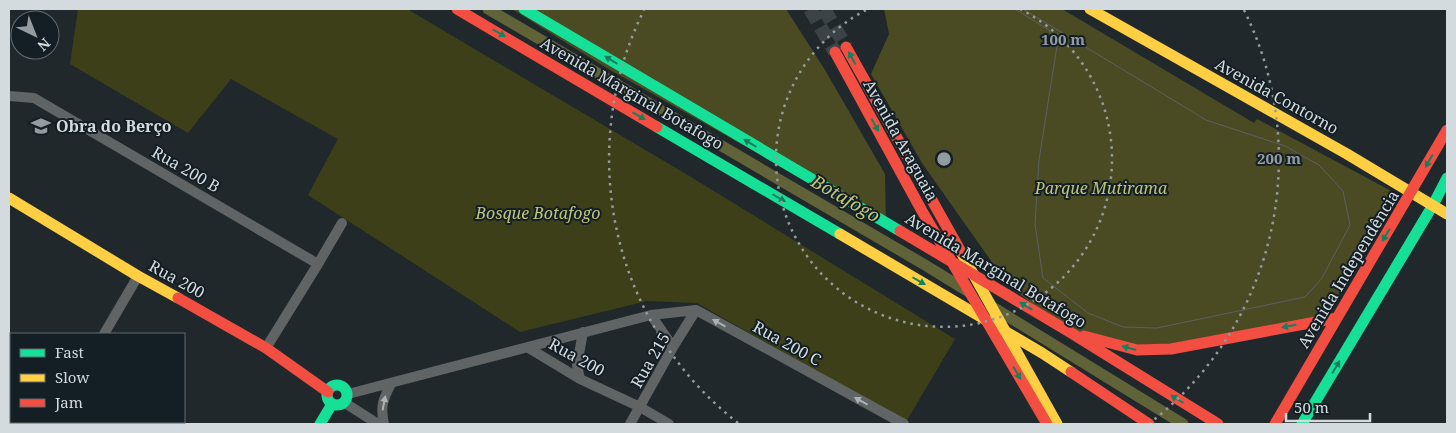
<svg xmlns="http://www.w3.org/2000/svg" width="1456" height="433" font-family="'Noto Serif',serif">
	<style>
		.green { fill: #3d3f19 }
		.forest { fill: #4a4b23 }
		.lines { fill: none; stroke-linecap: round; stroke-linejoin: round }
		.canal { stroke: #606237; stroke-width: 11 }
		.secondary-tunnel { stroke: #3c4346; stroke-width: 14; stroke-dasharray: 14 7; stroke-linecap: butt }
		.street { stroke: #616465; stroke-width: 10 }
		.fast { stroke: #16e098; stroke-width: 11 }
		.slow { stroke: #ffcf43; stroke-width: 11 }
		.jam { stroke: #f24e42; stroke-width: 11 }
		.tram { stroke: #5c5f62; stroke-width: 1 }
		.oneway { fill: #15805e }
		.oneway2 { fill: #acb1b4 }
		.ring { fill: none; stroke: #959ca0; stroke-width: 2.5; stroke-dasharray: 2.5 5 }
		.labels { text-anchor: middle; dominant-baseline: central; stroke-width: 4; stroke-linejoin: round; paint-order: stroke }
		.street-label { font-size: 16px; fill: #d4dbdf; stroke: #141f25 }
		.poi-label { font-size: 16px; font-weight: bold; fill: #d4dbdf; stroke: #141f25; text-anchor: start }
		.park-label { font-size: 16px; font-style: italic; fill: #c0c479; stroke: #141f25 }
		.water-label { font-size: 18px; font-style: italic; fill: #c2c67a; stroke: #141f25 }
		.centre { fill: #959ca0; stroke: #141f25; stroke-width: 2.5 }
		.ring-label { font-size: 15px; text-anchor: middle; font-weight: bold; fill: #959ca0; stroke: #141f25; stroke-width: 4; stroke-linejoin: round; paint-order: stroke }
	</style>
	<rect width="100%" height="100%" fill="#21282b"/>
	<path class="green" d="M78 9H407L686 174 955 339 906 422 697 303 647 301 520 332 308 195 338 139 231 79 188 133 70 64Z"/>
	<path class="forest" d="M512 9H786L825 70 885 174 886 226 605 67Z
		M884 9H1062L1254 123 1257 119 1395 193 1348 276 1328 316 1137 350 1068 331 1008 285 922 163 871 74 889 34Z"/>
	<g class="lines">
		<path class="canal" d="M488 9 925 265 969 292
			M991 306 1183 424"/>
		<path class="secondary-tunnel" d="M810 9 835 52
			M824 9 846 47"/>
		<path class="street" d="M9 96 34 98 318 264 266 348
			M318 264 342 223
			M651 315 673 347
			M104 334 138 276
			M527 347 580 379 640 407 669 424
			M580 379 577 365 583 332
			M9 392 11 394
			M348 394 651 315 696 310 904 424
			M345 403 378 424
			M58 422 62 424
			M50 424 51 422
			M384 424C380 407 383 399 391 384
			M630 424 673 347 696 310"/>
		<path class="fast" d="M524 9 900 231
			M657 127 840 234
			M327 395a10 10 0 1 1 20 0a10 10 0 1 1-20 0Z
			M320 424 332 404
			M1302 424 1433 205 1447 178"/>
		<path class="slow" d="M1090 9 1347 154 1447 214
			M9 198 138 276 178 298
			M840 234 1042 353 1071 372
			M961 252 1057 424"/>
		<path class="jam" d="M457 9 657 127
			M846 47 961 252
			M835 52 922 211 1047 424
			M900 231 1068 331 1218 424
			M178 298 266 348 328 392
			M1084 336 1137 350 1171 349 1337 318
			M1071 372 1149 424
			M1275 424 1447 130"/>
		<path class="tram" d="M1015 9 1049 30 1057 46 1039 160 1035 224 1043 278 1088 313 1123 327 1157 328 1305 297 1322 278 1350 225 1343 191 1319 165 1285 146 1206 120 1023 9"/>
	</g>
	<defs><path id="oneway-solid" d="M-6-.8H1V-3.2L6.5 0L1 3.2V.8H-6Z" transform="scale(1.25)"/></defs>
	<g class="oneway">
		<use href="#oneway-solid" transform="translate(499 33) rotate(30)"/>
		<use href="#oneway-solid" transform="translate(852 58) rotate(-119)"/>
		<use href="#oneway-solid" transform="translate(611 60) rotate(-149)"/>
		<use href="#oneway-solid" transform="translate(639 116) rotate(30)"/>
		<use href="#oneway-solid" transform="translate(875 125) rotate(61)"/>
		<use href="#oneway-solid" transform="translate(750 143) rotate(-149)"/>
		<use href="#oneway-solid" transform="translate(1429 161) rotate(120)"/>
		<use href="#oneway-solid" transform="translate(779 198) rotate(30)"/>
		<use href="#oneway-solid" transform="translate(1386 235) rotate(121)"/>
		<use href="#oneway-solid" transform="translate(919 281) rotate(30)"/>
		<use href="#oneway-solid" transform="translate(1026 306) rotate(-149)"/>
		<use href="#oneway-solid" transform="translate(1289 326) rotate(170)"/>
		<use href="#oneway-solid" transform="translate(1129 348) rotate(-165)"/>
		<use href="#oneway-solid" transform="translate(1336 367) rotate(-59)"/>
		<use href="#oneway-solid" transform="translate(1017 373) rotate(60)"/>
		<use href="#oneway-solid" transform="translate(1177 399) rotate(-148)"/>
	</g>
	<g class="oneway2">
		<use href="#oneway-solid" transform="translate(719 323) rotate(-151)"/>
		<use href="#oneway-solid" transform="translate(861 401) rotate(-151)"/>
		<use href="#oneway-solid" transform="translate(384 403) rotate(-79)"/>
	</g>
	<g class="ring">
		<path d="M1020 9A168 168 0 1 1 868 9"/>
		<path d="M738 423A335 335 0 0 1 644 10M1244 10A335 335 0 0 1 1150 423"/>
	</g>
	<defs>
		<symbol id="school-bare" viewBox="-9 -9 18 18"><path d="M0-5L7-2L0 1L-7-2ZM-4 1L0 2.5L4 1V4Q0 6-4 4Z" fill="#959ca0" stroke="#141f25" stroke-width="2.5" paint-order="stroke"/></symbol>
	</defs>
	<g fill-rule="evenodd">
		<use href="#school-bare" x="27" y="112" width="28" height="28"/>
	</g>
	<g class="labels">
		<g class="street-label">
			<text transform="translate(632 93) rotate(30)">Avenida Marginal Botafogo</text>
			<text transform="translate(1277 96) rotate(29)">Avenida Contorno</text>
			<text transform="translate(901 140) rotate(61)">Avenida Araguaia</text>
			<text transform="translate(186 169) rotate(30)">Rua 200 B</text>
			<text transform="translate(1348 269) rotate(-59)">Avenida Independência</text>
			<text transform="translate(996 270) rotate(31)">Avenida Marginal Botafogo</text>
			<text transform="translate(177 279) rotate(29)">Rua 200</text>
			<text transform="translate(787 343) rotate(29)">Rua 200 C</text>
			<text transform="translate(577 357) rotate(29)">Rua 200</text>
			<text transform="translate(650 360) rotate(-60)">Rua 215</text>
		</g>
		<g class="poi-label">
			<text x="56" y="126">Obra do Berço</text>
		</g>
		<g class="park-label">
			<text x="1101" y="188">Parque Mutirama</text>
			<text x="538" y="213">Bosque Botafogo</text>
		</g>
		<g class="water-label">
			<text transform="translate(846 198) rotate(30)">Botafogo</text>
		</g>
	</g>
	<circle cx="944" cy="159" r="8" class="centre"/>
	<g class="ring-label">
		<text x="1063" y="45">100 m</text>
		<text x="1279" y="164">200 m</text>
	</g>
	<rect width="1456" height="433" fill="none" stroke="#d4dbdf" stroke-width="20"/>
	<rect x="10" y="333" width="175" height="90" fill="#141f25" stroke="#616a6f"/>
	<rect x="20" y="349" width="25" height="8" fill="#16e098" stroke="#616a6f"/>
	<text x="55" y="358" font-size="15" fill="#d4dbdf">Fast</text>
	<rect x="20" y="374" width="25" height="8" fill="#ffcf43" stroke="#616a6f"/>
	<text x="55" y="383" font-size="15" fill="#d4dbdf">Slow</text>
	<rect x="20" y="399" width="25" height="8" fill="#f24e42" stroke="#616a6f"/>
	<text x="55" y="408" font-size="15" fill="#d4dbdf">Jam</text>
	<g transform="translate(35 35) rotate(137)"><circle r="24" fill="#141f25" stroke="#616a6f"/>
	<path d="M0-4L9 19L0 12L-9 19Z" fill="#959ca0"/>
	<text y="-8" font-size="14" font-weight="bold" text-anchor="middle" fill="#d4dbdf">N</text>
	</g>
	<path d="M1286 413v8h84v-8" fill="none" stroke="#d4dbdf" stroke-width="2.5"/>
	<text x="1294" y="413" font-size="15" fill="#d4dbdf" stroke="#141f25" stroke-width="4" paint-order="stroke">50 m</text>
</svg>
